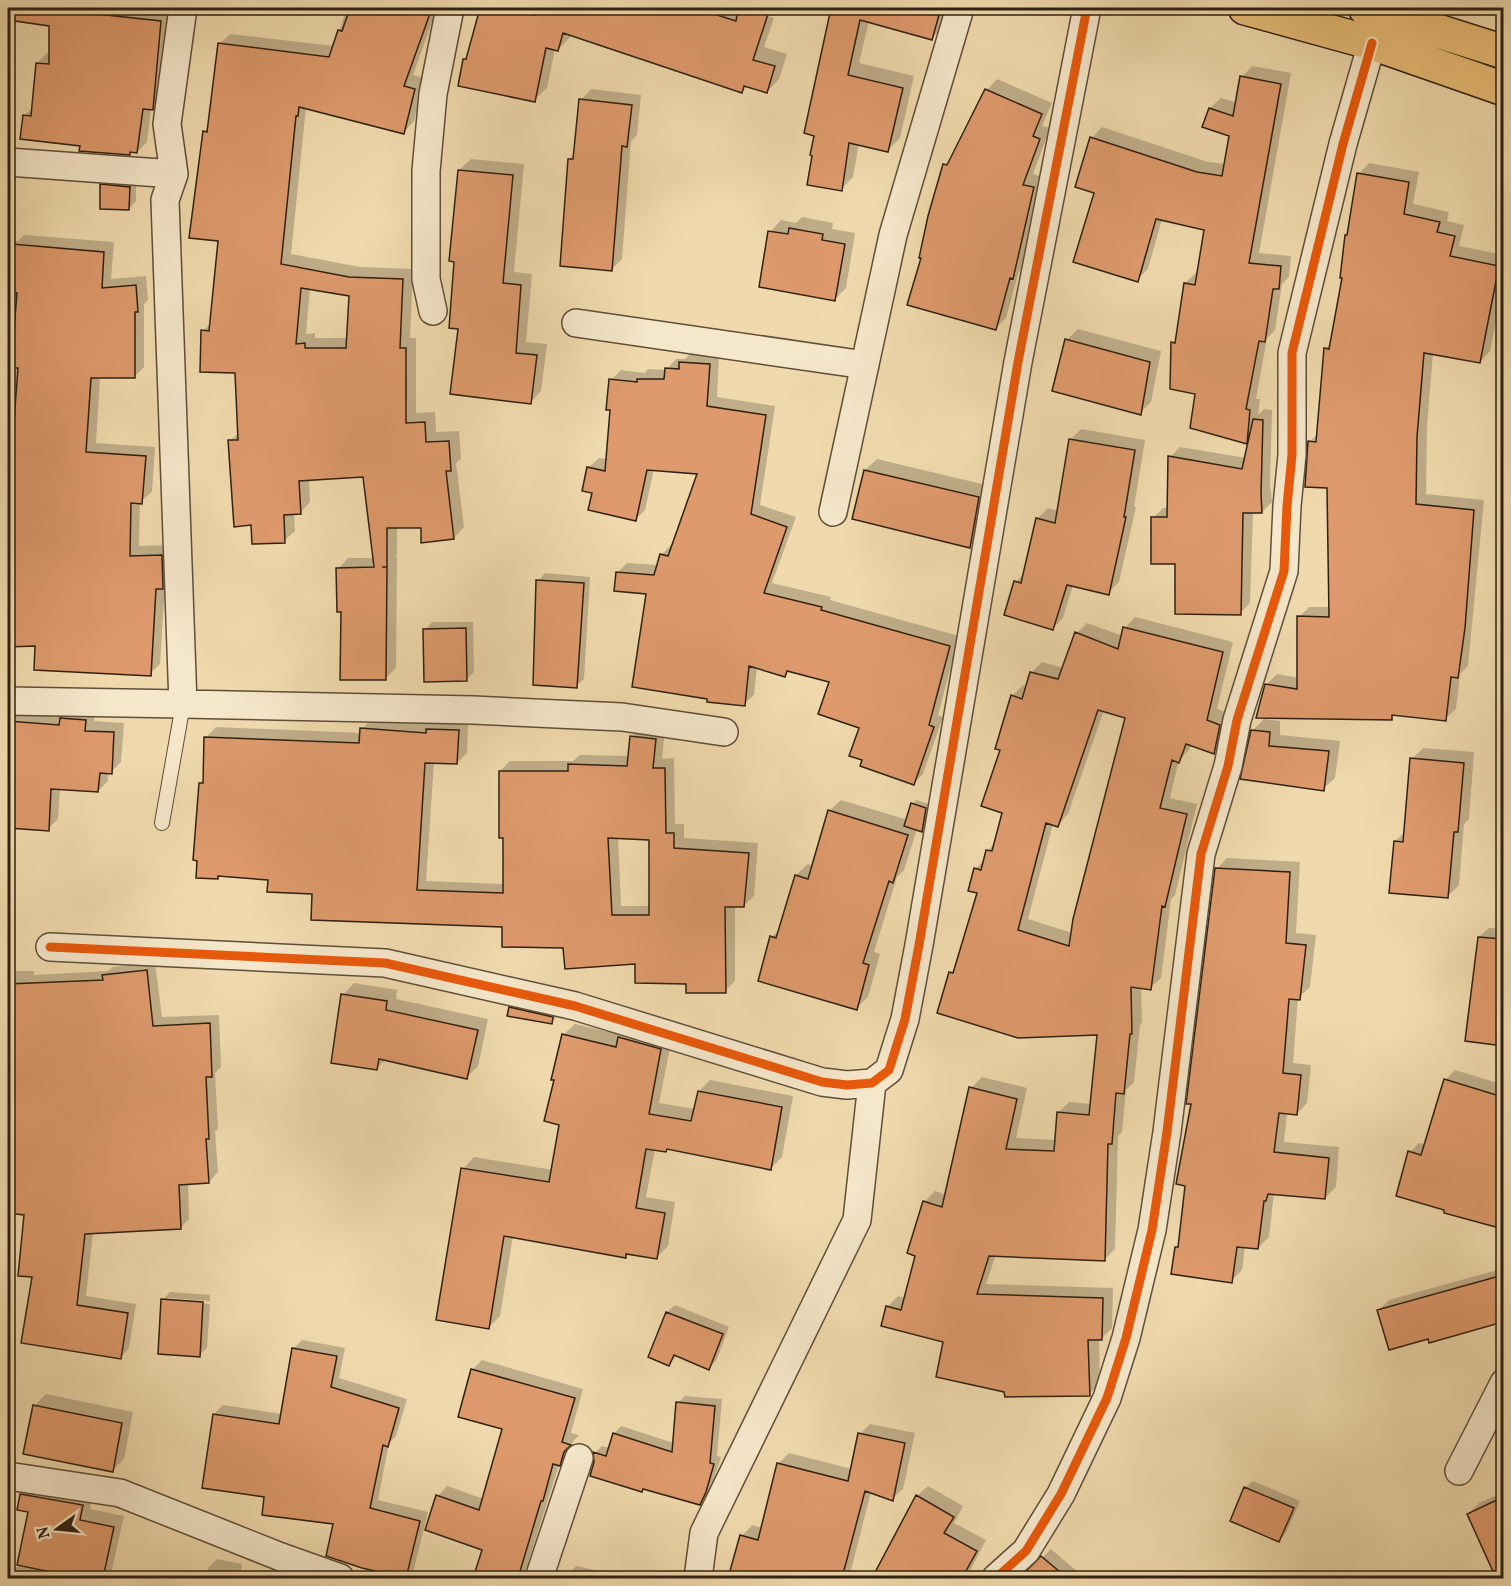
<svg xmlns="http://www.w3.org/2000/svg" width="1511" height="1586" font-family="Vollkorn,serif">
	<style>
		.shadow { fill: #0003; fill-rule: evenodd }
		.building { fill: #de9a6c; stroke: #2f2012; stroke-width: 1.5; fill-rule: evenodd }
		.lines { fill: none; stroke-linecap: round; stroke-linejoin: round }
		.service-casing { stroke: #5f4e39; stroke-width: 16 }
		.minor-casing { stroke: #5f4e39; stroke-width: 30 }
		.primary-casing { stroke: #2f2012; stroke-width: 36 }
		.service { stroke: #f5e7ca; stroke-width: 14 }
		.minor { stroke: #f5e7ca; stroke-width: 27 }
		.primary { stroke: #e8bd76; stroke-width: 33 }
		.cycleway-casing { stroke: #f5e7ca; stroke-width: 13 }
		.cycleway { stroke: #e8590c; stroke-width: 9 }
	</style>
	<rect width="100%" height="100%" fill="#f0daad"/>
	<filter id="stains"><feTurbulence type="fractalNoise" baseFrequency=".00333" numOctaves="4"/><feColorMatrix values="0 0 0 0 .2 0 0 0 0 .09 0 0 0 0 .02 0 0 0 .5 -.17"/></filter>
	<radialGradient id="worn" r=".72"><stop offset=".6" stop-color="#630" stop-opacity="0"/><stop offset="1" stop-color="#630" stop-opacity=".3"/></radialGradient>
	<path class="shadow" d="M8 8H170L162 99 151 109 147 142 137 152 132 151 129 153 81 145 25 115 34 107 37 63 47 53 50 54 51 25 8 19Z
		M333 8H437L413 75 425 78 414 121 404 132 306 107 291 254 360 267 413 269 410 338H416V413L435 412 436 432 459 431 461 459 456 463 464 527 454 538 423 527H397V555L395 557H397L396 668 385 679 342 610 338 569 348 558H375L365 475 309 479 310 502 300 513H294L295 531 284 541 252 524 230 441 239 432 236 371 203 331 212 322 219 239 204 132 209 126 219 44 230 34 334 46 346 11ZM310 288 350 295 348 338H315V333L306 334Z
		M481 8H743L774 18 764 47 787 54 779 79 767 92 747 86 742 91 571 34 570 37 558 50 555 49 547 88 534 100 465 59 469 55Z
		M820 8H949L944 26 932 38 869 21 859 63 914 76 900 138 888 150 859 143 853 177 841 189 816 135 832 11Z
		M1252 66 1291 73 1259 253 1291 256 1289 277 1282 284 1275 330 1267 338 1256 399H1260L1258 415 1264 409 1272 410 1270 483 1272 502 1262 512H1253L1250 603 1240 613 1177 562 1153 518 1163 508H1169L1170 457 1180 447 1246 458 1250 438 1246 442 1196 392 1173 343 1177 339 1185 283 1196 273H1198L1205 229 1162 219 1148 269 1137 280 1096 192 1092 138 1102 127 1208 162 1225 164 1231 135 1210 108 1221 98 1237 103 1242 77Z
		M997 79 1052 103 1042 126 1050 128 1033 174 1043 177 1023 267 1019 271 1006 318 995 328 922 257 945 165 953 156 987 90Z
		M591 89 641 95 637 135 631 141 622 259 612 269 569 160 575 154 581 100Z
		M471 159 524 164 514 272 532 274 526 342 547 344 541 391 530 403 460 328 459 170Z
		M1369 163 1419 172 1413 204 1449 212 1447 221 1464 225 1459 246 1504 255V282L1490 351 1480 362 1433 353 1427 426 1426 494 1484 500 1468 666 1460 674 1456 709 1445 719 1396 714 1391 718 1266 685 1277 674 1299 678V617L1309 607H1331L1329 487 1309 442 1319 433 1325 349 1332 342 1344 277 1346 236 1348 233 1359 174Z
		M109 178 136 180V201L129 209 102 185Z
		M802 217 833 223 832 229 855 233 846 288 835 299 770 232 781 220 796 223Z
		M24 235 114 242 111 279 146 276 148 300 144 304V367L134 377H100L96 443 155 447 152 492 140 502 139 546 171 545 165 584 160 664 150 674 37 644 8 645V421L10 375 12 373 18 297 8 296V240L18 241Z
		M1078 329 1161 351 1151 402 1140 413 1067 340Z
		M691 353 719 355 717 397 775 406 760 505 796 517 772 583 831 597 830 600 959 636 938 715 943 717 923 774 914 783 864 759 861 727 831 681 790 670 785 675 757 667 754 695 744 704 647 593 617 573 627 563 658 565 661 555 671 545 673 546 699 472 654 469 645 510 635 520 594 492 589 467 599 458 607 459 612 409 611 380 621 370 645 373 648 369 666 370 676 359H685Z
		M1081 429 1145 440 1134 507H1136L1119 582 1108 593 1073 585 1063 618 1052 629 1016 582 1025 573 1037 519 1048 508 1059 511 1071 439Z
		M877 459 990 486 981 535 969 546 865 470Z
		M545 573 590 577 584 679 576 686 538 581Z
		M1135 617 1233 642 1217 709 1230 714 1224 742 1214 752 1191 744 1189 750 1179 760 1170 798 1197 804 1175 895 1171 899 1161 978 1150 988 1141 987 1142 1022 1140 1025 1134 1082 1126 1090 1122 1132 1118 1136 1115 1249 1104 1260 996 1254 986 1284 1113 1288 1112 1328 1101 1339H1099L1100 1383 1089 1394 1006 1391 945 1341 887 1307 898 1296 905 1298 916 1255 924 1202 935 1191 946 1195 971 1088 982 1077 1027 1088 1016 1138 1056 1140 1058 1113 1069 1102 1092 1104 1099 1034 951 973 956 968 978 892 975 869 986 858 988 850 996 842 1004 812 1002 749 1012 696 1023 685 1027 687 1031 673 1042 662 1064 668 1077 633 1087 623 1123 636 1125 628ZM1104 710 1126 717 1072 933 1028 919 1053 824 1058 825 1068 814Z
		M432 622H473L474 672 467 679 425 630Z
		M13 711H95L94 721 124 723 121 762 111 772H108V781L98 791 60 788 58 819 48 829 8 826V717Z
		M372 719 433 724 437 719 468 721 467 753 457 763 434 762 426 881 504 884 505 836 500 771 510 761H573L580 755 629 756 632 737 642 727 665 730 662 759 674 758 675 824H684V838L758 843 754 896 744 906 735 905V981L725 991 688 982 636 962 564 947 504 926 314 893 269 879 219 875 217 877 200 783 204 779 206 737 216 727 362 733V729ZM618 837 650 838 651 906H621Z
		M1264 719 1280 721V735L1340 741 1335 778 1323 789 1242 778 1253 730Z
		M1423 748 1474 752 1469 819 1464 824 1459 885 1448 896 1395 841 1406 831 1412 759Z
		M841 800 908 820 913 804 916 800 929 804 925 827 922 830 917 829 904 870 897 877 874 952 880 954 868 997 856 1008 772 937 780 929 796 875 808 864 813 866 829 811Z
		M1227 858 1300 862 1296 933 1316 935 1310 987 1298 998 1293 1063 1311 1065 1307 1103 1297 1114 1287 1113 1284 1142 1339 1147 1336 1187 1325 1198 1274 1193 1269 1237 1258 1248 1245 1246 1242 1270 1231 1281 1177 1248 1180 1245 1217 869Z
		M1489 928 1504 929V1044L1467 1039 1479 937Z
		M155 962 162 1017 219 1015 221 1067 215 1073 218 1129 215 1131 218 1172 209 1182 188 1183 189 1219 180 1228 93 1232 86 1296 136 1304 129 1348 120 1358 33 1276 25 1213 8 1199V971H34V975L108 971 113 967Z
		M354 983 397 990 396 999 488 1019 478 1066 467 1077 386 1059 376 1069 343 995Z
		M517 1001 559 1015 551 1022 510 1008Z
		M575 1024 622 1035 630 1027 672 1038 659 1103 695 1109 699 1091 710 1080 793 1096 782 1157 770 1169 668 1148 666 1151 655 1149 646 1197 675 1202 668 1246 656 1258 629 1253 625 1256 513 1236 500 1316 488 1328 463 1169 474 1157 553 1170 561 1124 563 1035Z
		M1455 1070 1504 1085V1227L1445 1212 1446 1209 1410 1152 1419 1143 1425 1144 1445 1080Z
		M1504 1268V1320L1430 1341 1429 1337 1379 1310 1389 1300Z
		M170 1292 210 1295V1301L168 1298V1301L210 1304 207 1348 199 1355 163 1300Z
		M675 1305 729 1327 716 1361 709 1368 677 1355 669 1364 650 1357 667 1312Z
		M302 1340 345 1348 339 1378 407 1399 396 1436 389 1443 378 1500 428 1512 414 1569 405 1578 327 1555 335 1522 265 1495 214 1414 223 1405 282 1414 293 1349Z
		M482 1360 583 1389 571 1433 579 1435 573 1442 569 1455 559 1465 523 1578H475L484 1549 438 1496 447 1486 484 1499 504 1428 472 1370Z
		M46 1394 133 1412 124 1459 112 1471 34 1406Z
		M685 1396 722 1399 717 1456 721 1457 713 1483 707 1496 700 1503 645 1488 642 1491 596 1463 595 1453 602 1446 610 1448 614 1434 621 1426 674 1443 678 1403Z
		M870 1424 915 1433 903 1489 892 1499 871 1492 849 1578H730L742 1536 752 1525 762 1528 779 1463 789 1453 852 1469 860 1434Z
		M1253 1481 1300 1501 1286 1533 1279 1540 1245 1488Z
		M32 1483 93 1495 90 1509 124 1516 110 1578H8V1575L18 1566 30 1511 21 1495Z
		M928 1486 963 1506 954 1523 986 1540 966 1578H874L917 1496Z
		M1504 1492V1578H1498L1468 1514 1479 1503Z
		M1051 1549 1085 1578H1021Z
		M217 1559 242 1564 241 1572 268 1578H206L208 1568Z
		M576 1566 631 1578H565Z"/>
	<path class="building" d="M8 8H80L79 12 161 21 153 110 143 109 137 153 130 152V155L79 151 80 146 20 139 23 115 31 116 36 63 49 64V26L8 20Z
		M350 8H432L404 86 415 89 404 134 299 107 298 116H296L281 264 349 277 403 279 400 348H406V423L425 422 426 442 449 441 451 471H446L454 539 421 543V528H387V567H382H387L386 680H340L341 612H337L336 568 374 567 363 477 299 481 301 514 284 515 285 543 252 544 251 525 234 527 228 440H238L235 373 200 372 201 330 209 331 218 241 189 238 203 131 207 132 218 43 329 57 338 30 342 31ZM301 288 349 296 346 348H305V343L296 344Z
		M480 8H505L536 15 538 8H695L736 21 738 8H770L753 60 775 66 767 93 744 86 742 93 563 33 558 51 546 48 535 102 458 86 463 59H466Z
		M831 8H941L932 40 860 20 848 75 903 88 888 152 849 143 842 191 807 185 812 156 810 155 814 136 804 133Z
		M1240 76 1281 84 1249 263 1281 266 1279 289H1273L1265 342 1259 341 1246 409 1250 410 1247 444 1190 428 1195 394 1170 389 1171 342 1175 343 1184 283 1195 285 1204 230 1156 219 1138 282 1073 262 1094 193 1075 187 1090 137 1197 172 1222 176 1229 136 1202 127 1209 108 1233 116Z
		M985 89 1042 114 1033 136 1040 139 1023 185 1034 187 1013 279 1010 278 996 330 907 305 921 258H919L928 216 943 164 947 165Z
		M579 99 632 105 627 147 622 146 612 271 560 266 568 159H573Z
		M458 170 513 175 503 283 521 285 516 353 537 355 531 404 450 394 458 329 449 328 454 262 449 261Z
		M1357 173 1409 182 1404 214 1440 222 1437 232 1455 236 1450 256 1499 266 1480 363 1424 353 1417 437 1416 504 1474 510 1465 628 1458 678 1451 677 1446 721 1392 715V720L1256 718 1265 684 1297 689V616L1329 617 1327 488 1305 487 1308 441 1316 442 1324 348 1329 349 1342 278H1340L1345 235H1347Z
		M100 184 130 187 129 210 100 209Z
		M789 228 823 234 822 240 845 244 835 301 759 287 768 231 788 234Z
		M12 244 104 252 102 288 136 285 138 312H135V378H91L86 452 146 456 142 504 131 503 130 556 162 555 163 589H156L151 676 34 670 35 646 8 647V448H12L18 368H11L17 293 9 292Z
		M1065 339 1150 362 1141 415 1052 391Z
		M679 362 710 364 707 406 766 415 751 514 787 527 764 593 822 607 821 610 950 646 929 725 934 727 914 785 860 766 862 760 849 756 859 728 818 714 829 682 787 671 785 677 749 666 745 706 707 702V699L632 687 646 594 614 591 616 572 654 575 660 554 668 556 697 474 647 470 636 521 588 510 592 493 582 491 587 467 605 471 610 410H606L609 379 637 382V379H664L665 368 679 369Z
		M1253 419 1263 420 1261 494 1262 513H1243L1241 615 1175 614V564H1151V517H1167L1168 456 1242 469Z
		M1069 439 1135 450 1124 517H1126L1109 595 1067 585 1053 630 1004 615 1014 581 1021 583 1036 518 1055 523Z
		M864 470 979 497 970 548 852 519Z
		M536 580 584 583 577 688 533 685Z
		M1123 627 1223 652 1207 720 1220 725 1214 754 1186 744 1179 763 1172 760 1160 808 1187 814 1165 907 1162 906 1151 990 1131 987 1132 1034H1130L1124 1094 1116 1093 1112 1144H1108L1105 1261 989 1256 977 1294 1103 1298 1102 1340H1088L1090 1396 1005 1397 1004 1392 936 1377 943 1342 881 1326 886 1306 901 1310 915 1256 907 1253 923 1201 942 1207 969 1087 1017 1099 1006 1149 1054 1151 1057 1112 1089 1115 1097 1035 1018 1038 937 1013 949 972 953 973 977 893 968 891 974 868 981 870 986 850 992 851 1002 813 981 806 1000 750 995 749 1011 695 1022 699 1030 672 1058 679 1075 632 1118 649ZM1098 710 1125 718 1073 919 1069 946 1018 930 1046 823 1058 827Z
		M466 628 467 681 424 682 423 629Z
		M60 718 86 720 85 731 114 732 112 774 100 773 98 792 51 789 49 831 8 828V721L59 725Z
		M360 728 426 733V729L459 730 457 764 425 763 417 890 503 893V838H499V771H568V764L627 766 630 736 656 739 653 768H665L666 833H674V848L749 853 744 907H725L726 993H686V984L635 983V964L565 969 563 948 502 947V927L311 920 312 894 267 892 268 880 218 876V879L196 878 197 861 193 860 199 783H203L204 737 359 743ZM608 838 649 840V915H612Z
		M1251 730 1270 732 1269 746 1329 751 1324 791 1240 779Z
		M1410 758 1464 763 1458 832H1454L1448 898 1389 893 1394 841 1403 842Z
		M911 803 926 808 922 832 904 826Z
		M828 810 908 835 893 883 889 881 863 963 869 965 857 1010 758 981 770 936 776 938 795 875 808 879Z
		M1215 868 1290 872 1286 943 1306 945 1300 1000 1289 999 1283 1073 1301 1075 1297 1115 1279 1113 1274 1152 1329 1158 1325 1199 1268 1194 1266 1201H1264L1258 1249 1237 1247 1232 1283 1171 1274 1175 1247H1178L1185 1186 1176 1184 1191 1104H1186Z
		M1478 937 1503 939V1046L1465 1041Z
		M147 970 153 1026 210 1023 212 1077H206L209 1139H206L209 1183 179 1185 181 1229 85 1234 77 1305 128 1313 121 1359 21 1343 32 1277 18 1276 24 1215 8 1213V984L103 980 102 975Z
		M341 994 387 1001 386 1010 478 1030 467 1079 379 1059 377 1070 331 1063Z
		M509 1007 553 1017 552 1024 507 1016Z
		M562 1034 616 1047 618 1037 661 1049 649 1114 691 1121 698 1091 782 1107 771 1170 667 1149 666 1152 646 1149 636 1208 665 1213 657 1259 626 1254V1258L504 1236 489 1329 436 1320 461 1168 549 1182 559 1125 544 1121 554 1080H551Z
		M1444 1079 1503 1097V1229L1444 1213V1210L1396 1196 1408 1151 1421 1155Z
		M1503 1275V1322L1429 1343 1428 1339 1389 1350 1377 1310Z
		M161 1299 203 1302 200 1357 158 1354Z
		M666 1312 723 1334 709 1370 674 1355 669 1366 648 1357Z
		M292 1348 337 1356 331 1387 399 1408 388 1447 383 1445 370 1508 420 1521 406 1578 362 1568 326 1556 333 1524 262 1515 264 1497 202 1488 213 1414 279 1424Z
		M471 1369 575 1398 562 1442 571 1445 564 1452 560 1466 553 1464 543 1501H541L518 1578H473L482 1550 425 1530 436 1495 479 1510 502 1429 458 1417Z
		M676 1402 715 1406 710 1463 714 1464 706 1492 700 1505 643 1489 642 1492 590 1476 594 1462 593 1452 606 1456 613 1433 672 1452Z
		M33 1405 122 1423 113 1472 23 1454Z
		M858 1433 905 1443 893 1501 865 1491 842 1578H728L740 1535 758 1540 777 1463 848 1481Z
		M1244 1487 1294 1508 1279 1542 1230 1521Z
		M20 1494 83 1505 80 1520 114 1527 103 1578H79L17 1565 28 1512 17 1510Z
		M916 1495 954 1517 944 1533 977 1551 962 1578H872Z
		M1503 1497V1578H1496L1467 1514Z
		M1041 1556 1067 1578H1019Z"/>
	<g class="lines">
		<defs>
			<path id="service" d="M162 823 183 704"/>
			<path id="minor" d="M8 162 174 174
				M433 311 426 279V171L433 94 450 8
				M576 323 865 365
				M833 512 893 235 960 8
				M8 701 183 704 165 200 174 174 167 124 183 8
				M183 704 473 710 622 717 724 732
				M50 947 385 963 575 1006 822 1082 847 1085 872 1083 889 1070 905 1019 919 945 1018 362 1087 8
				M1459 1471 1504 1383
				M8 1476 120 1493 281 1557 340 1578
				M539 1578 579 1458
				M698 1578 704 1533 857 1220 872 1083
				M996 1578 1026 1551 1061 1494 1107 1398 1126 1338 1152 1230 1167 1132 1201 854 1228 766 1237 720 1284 571 1287 506 1292 455V353L1343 144 1372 43"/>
			<path id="primary" d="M1245 8 1372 43 1504 89
				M1365 8 1504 52"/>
		</defs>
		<use href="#service" class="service-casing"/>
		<use href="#minor" class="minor-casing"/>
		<use href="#primary" class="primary-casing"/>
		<use href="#service" class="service"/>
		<use href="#minor" class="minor"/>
		<use href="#primary" class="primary"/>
		<defs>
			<path id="cycleway" d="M50 947 385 963 575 1006 822 1082 847 1085 872 1083 889 1070 905 1019 919 945 1018 362 1087 8
				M996 1578 1026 1551 1061 1494 1107 1398 1126 1338 1152 1230 1167 1132 1201 854 1228 766 1237 720 1284 571 1287 506 1292 455V353L1343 144 1372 43"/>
		</defs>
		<use href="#cycleway" class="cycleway-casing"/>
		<use href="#cycleway" class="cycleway"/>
	</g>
	<rect width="1511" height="1586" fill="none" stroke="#f0daad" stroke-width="30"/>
	<rect x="9" y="9" width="1493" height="1568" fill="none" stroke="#2f2012" stroke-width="3"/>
	<rect x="15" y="15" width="1481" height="1556" fill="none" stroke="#2f2012" stroke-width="1.5"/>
	<g transform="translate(57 1529) rotate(255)" stroke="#f5e7ca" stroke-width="4.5" paint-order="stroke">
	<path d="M0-4.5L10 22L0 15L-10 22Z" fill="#2f2012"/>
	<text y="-9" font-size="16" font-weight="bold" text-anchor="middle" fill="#2f2012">N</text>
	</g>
	<rect width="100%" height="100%" filter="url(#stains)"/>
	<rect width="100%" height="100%" fill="url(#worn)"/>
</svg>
